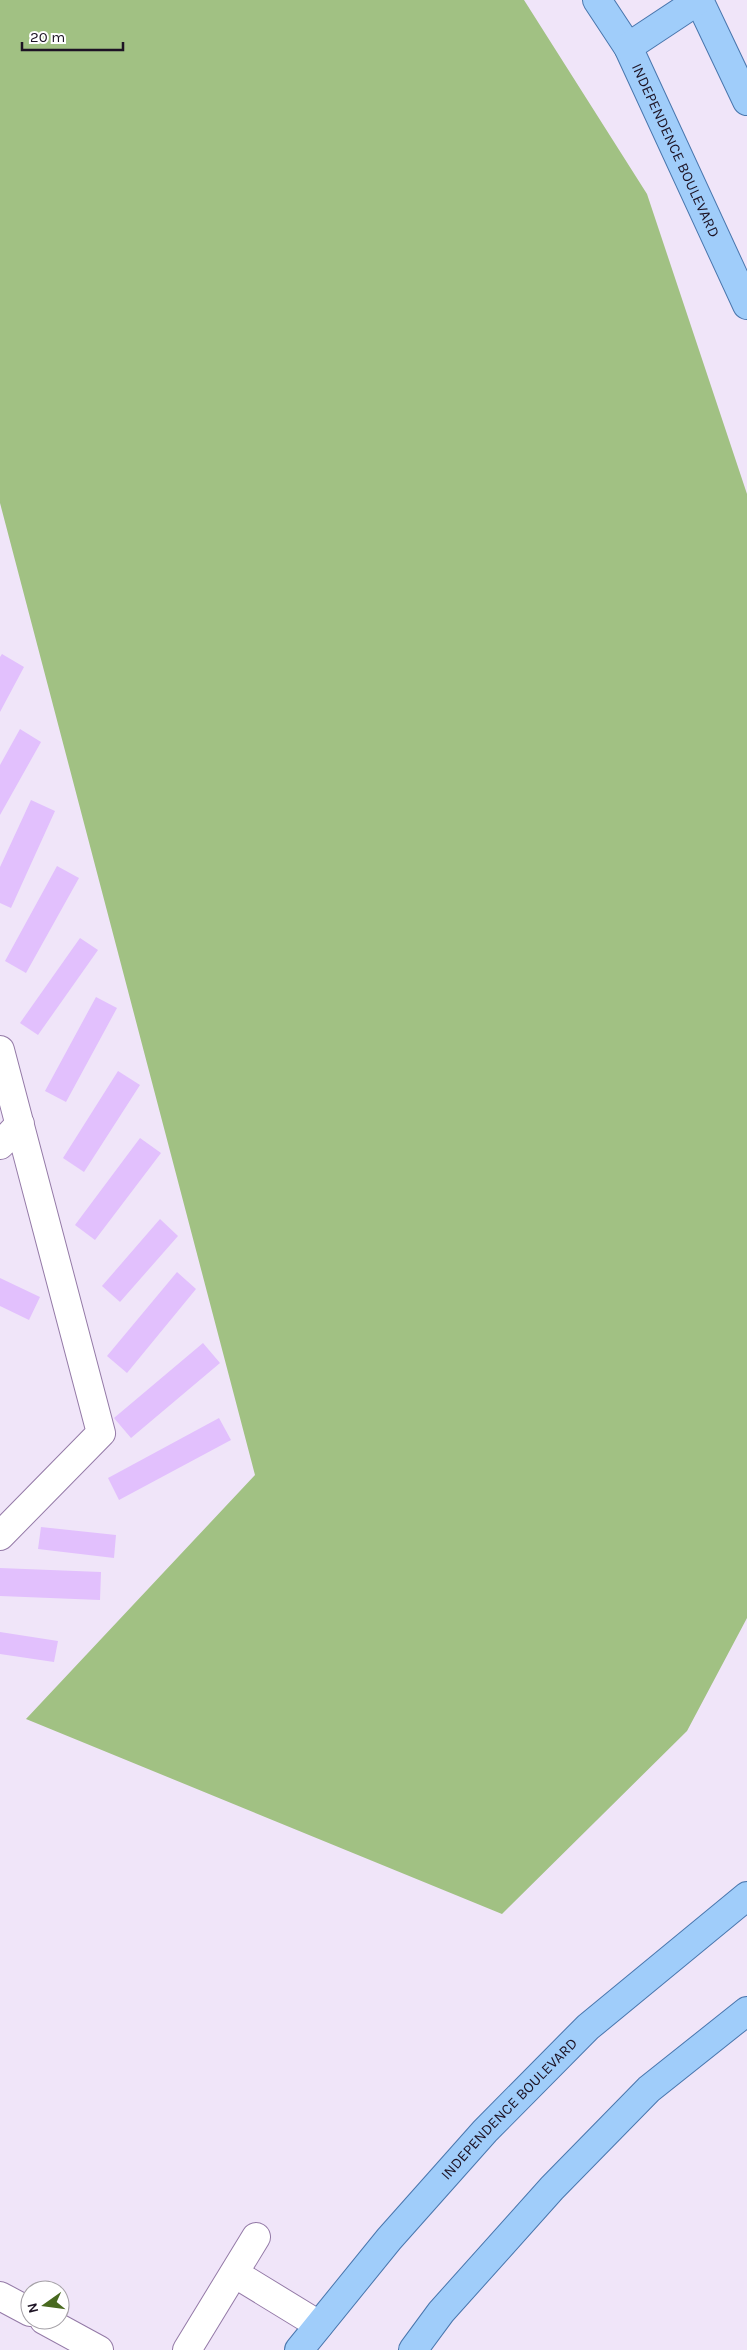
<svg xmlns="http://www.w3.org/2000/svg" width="747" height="2350" font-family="Karla,sans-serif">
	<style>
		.forest { fill: #a1c183 }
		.building { fill: #e2c0fd }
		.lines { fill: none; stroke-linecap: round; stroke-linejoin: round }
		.minor-casing { stroke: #947aa7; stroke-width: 30 }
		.major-casing { stroke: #4976ad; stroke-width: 30 }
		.minor { stroke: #fff; stroke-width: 28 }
		.major { stroke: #a0cdfa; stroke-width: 28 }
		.labels { text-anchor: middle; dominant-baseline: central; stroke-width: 4; stroke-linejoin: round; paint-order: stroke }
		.street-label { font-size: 15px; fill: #1d1324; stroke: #fff }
	</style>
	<rect width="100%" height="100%" fill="#f0e5f9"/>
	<path class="forest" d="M0 0H524L647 194 747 494V1618L687 1731 502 1914 26 1719 255 1475 0 503Z"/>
	<path class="building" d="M2 654 24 667 0 712V657Z
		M20 729 41 742 0 815V765Z
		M31 800 55 811 11 908 0 903V867Z
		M57 866 79 878 26 973 5 961Z
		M80 938 98 950 38 1035 20 1023Z
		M96 997 117 1008 66 1102 45 1091Z
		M118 1071 140 1085 84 1172 63 1158Z
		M140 1138 161 1153 95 1240 75 1225Z
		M160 1219 178 1236 120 1302 102 1286Z
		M177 1272 196 1289 127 1373 107 1356Z
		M0 1278 40 1297 29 1320 0 1306Z
		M203 1343 220 1363 131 1438 114 1418Z
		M219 1418 231 1440 119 1500 108 1478Z
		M41 1527 116 1535 114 1558 38 1549Z
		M0 1568 101 1572 100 1600 0 1596Z
		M0 1632 58 1641 54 1662 0 1654Z"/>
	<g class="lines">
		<defs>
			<path id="minor" d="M0 1050 101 1433 0 1536
				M0 1145 20 1124
				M234 2273 319 2325
				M0 2296 30 2312
				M44 2320 99 2350
				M187 2350 256 2237"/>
			<g id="major">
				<path id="s1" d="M597 0 628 47 747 305"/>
				<path d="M699 0 747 101"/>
				<path d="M628 47 699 0"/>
				<path id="s2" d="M299 2350 389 2239 485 2131 588 2027 747 1896"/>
				<path d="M413 2350 441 2312 552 2188 649 2089 747 2011"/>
			</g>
		</defs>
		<use href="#minor" class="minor-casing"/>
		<use href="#major" class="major-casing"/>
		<use href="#minor" class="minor"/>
		<use href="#major" class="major"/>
	</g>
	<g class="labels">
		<g class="street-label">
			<text stroke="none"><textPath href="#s1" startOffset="170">INDEPENDENCE BOULEVARD</textPath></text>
			<text stroke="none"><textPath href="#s2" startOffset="320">INDEPENDENCE BOULEVARD</textPath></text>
		</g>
	</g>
	<g transform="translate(45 2305) rotate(256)"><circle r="24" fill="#ffffff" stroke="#a5a1a7"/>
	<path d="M0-4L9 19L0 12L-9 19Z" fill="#48691f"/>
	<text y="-8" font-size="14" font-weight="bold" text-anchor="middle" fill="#1d1324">N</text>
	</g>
	<path d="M22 42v8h101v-8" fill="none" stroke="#1d1324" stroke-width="2.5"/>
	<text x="30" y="42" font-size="15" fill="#1d1324" stroke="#ffffff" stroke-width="4" paint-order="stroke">20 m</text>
</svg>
